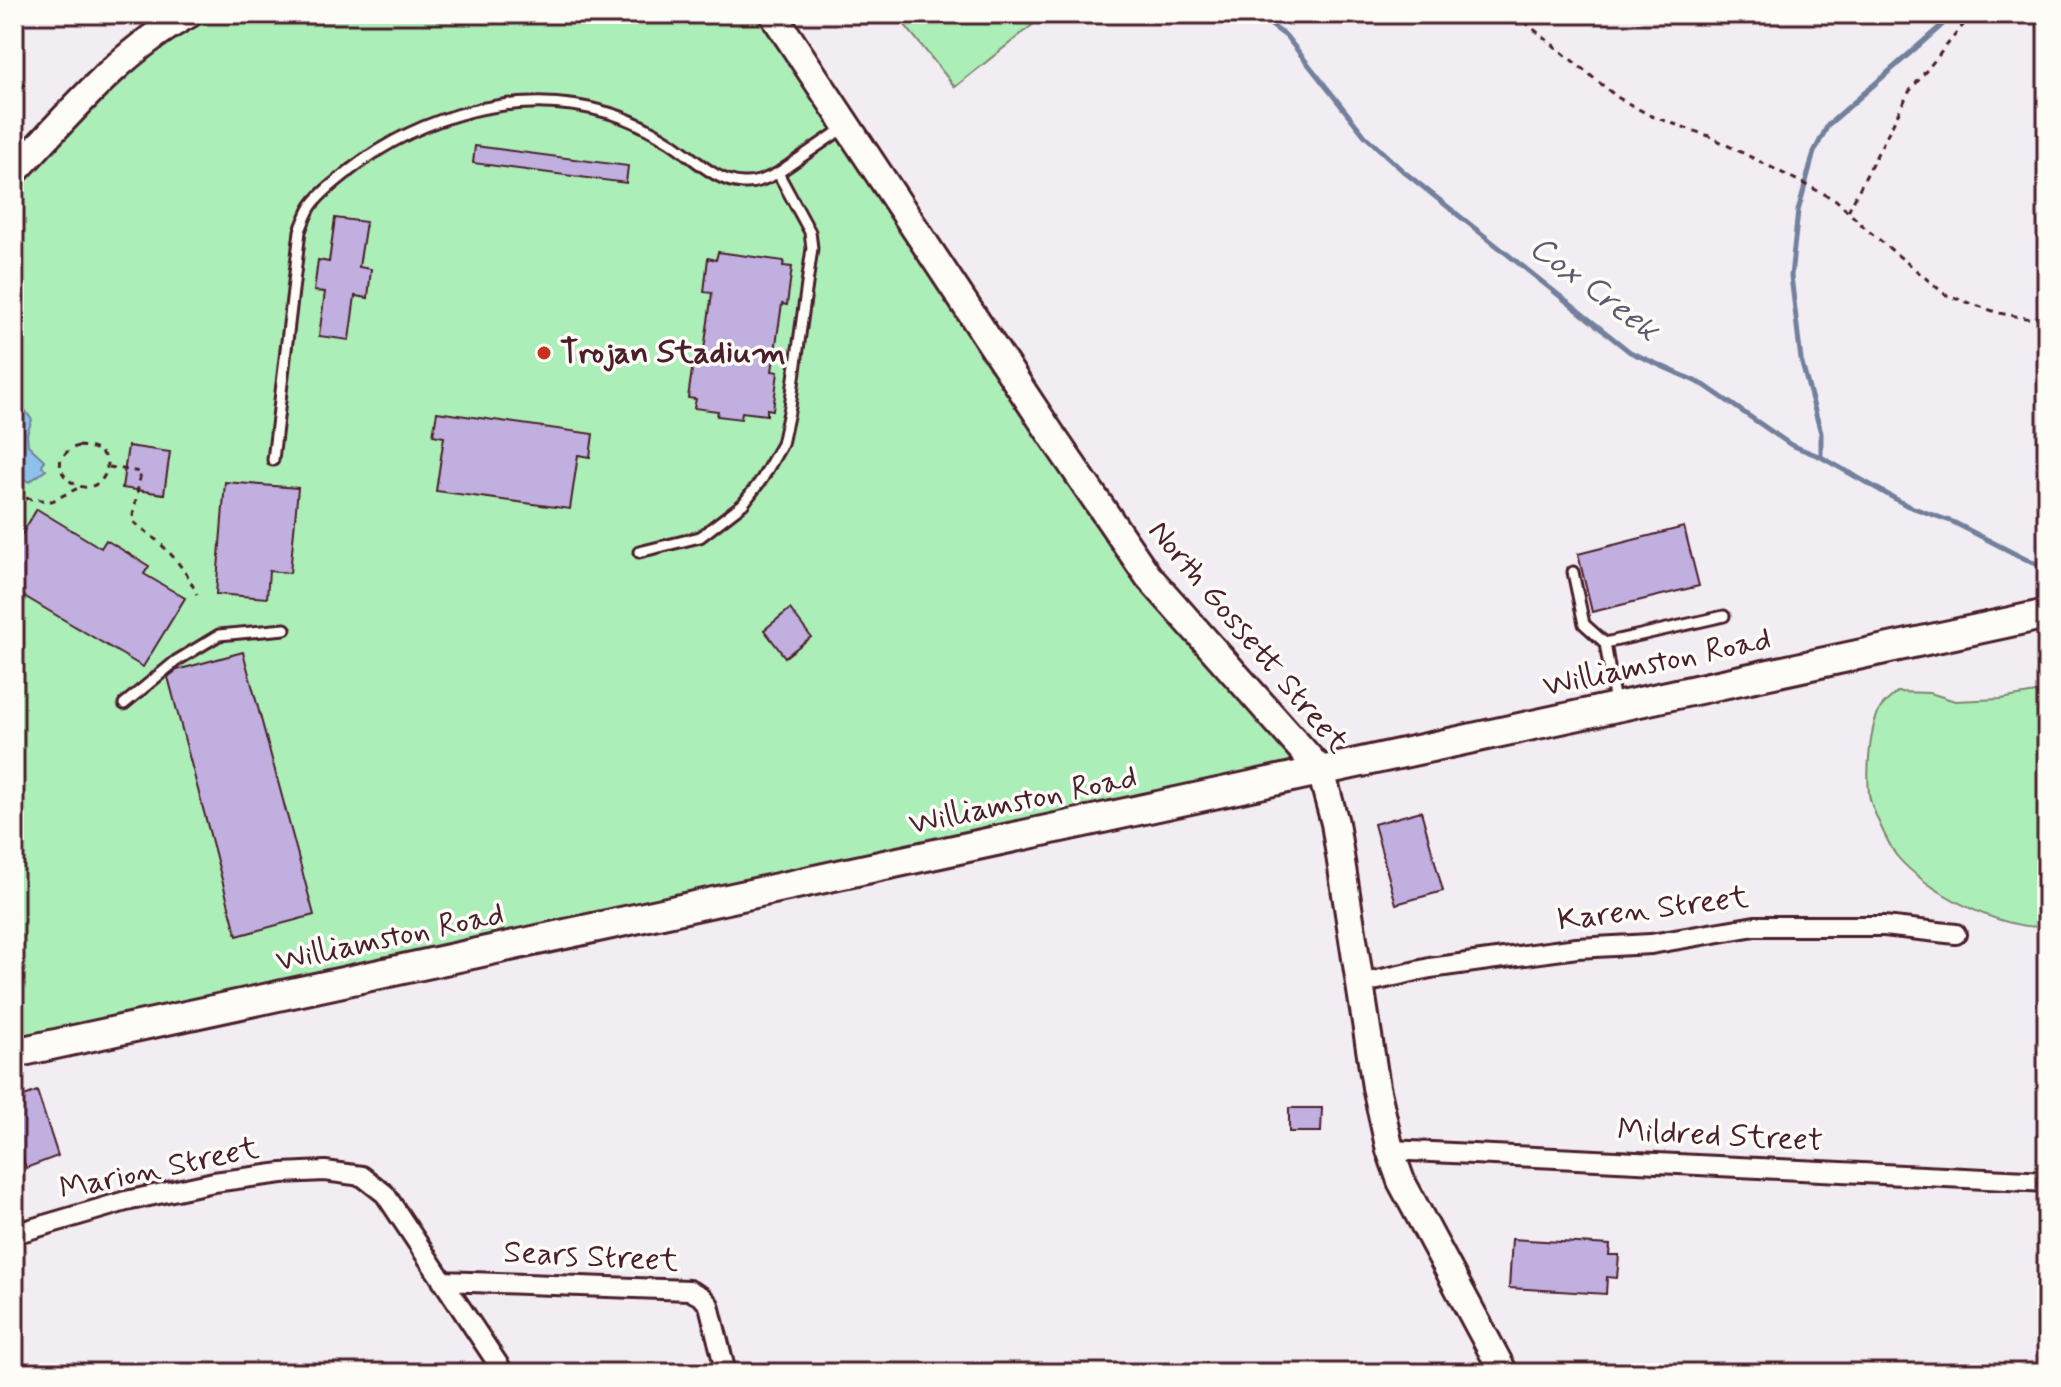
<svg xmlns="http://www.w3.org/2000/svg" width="2061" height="1387" font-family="Mynerve,sans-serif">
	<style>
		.green { fill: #aceeb7; stroke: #7b8671; stroke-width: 2 }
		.water { fill: #8dc1ea; stroke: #72809e; stroke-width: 2 }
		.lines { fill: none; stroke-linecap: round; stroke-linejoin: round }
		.stream { stroke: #72809e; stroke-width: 5 }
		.building { fill: #c0afdf; stroke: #4a1f2b; stroke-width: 2 }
		.lane-casing { stroke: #4a1f2b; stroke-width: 15 }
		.street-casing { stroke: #4a1f2b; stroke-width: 24 }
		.secondary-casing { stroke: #4a1f2b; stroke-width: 32 }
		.primary-casing { stroke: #4a1f2b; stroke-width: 34 }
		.path { stroke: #4a1f2b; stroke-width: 3; stroke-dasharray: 6 6; stroke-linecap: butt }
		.lane { stroke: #fdfcf7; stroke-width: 9 }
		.street { stroke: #fdfcf7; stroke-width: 18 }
		.secondary { stroke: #fdfcf7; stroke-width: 26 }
		.primary { stroke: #fdfcf7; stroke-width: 28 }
		.poi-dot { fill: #c8321e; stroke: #fdfcf7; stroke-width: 3 }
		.labels { text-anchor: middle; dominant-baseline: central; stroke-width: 7; stroke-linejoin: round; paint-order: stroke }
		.poi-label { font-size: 32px; font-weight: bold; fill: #4a1f2b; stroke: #fdfcf7; text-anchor: start }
		.street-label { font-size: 32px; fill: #4a1f2b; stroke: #fdfcf7 }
		.water-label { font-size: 34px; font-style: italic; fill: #61586e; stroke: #fdfcf7 }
	</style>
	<rect width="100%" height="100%" fill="#f1edf2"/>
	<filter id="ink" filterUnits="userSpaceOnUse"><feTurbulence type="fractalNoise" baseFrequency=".0125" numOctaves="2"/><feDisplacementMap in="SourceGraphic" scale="16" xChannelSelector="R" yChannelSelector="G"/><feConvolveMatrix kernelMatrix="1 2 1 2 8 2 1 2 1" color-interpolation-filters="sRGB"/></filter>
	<g filter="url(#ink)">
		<path class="green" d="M209 14H755L1128 572 1321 771 14 1053V192L81 117 192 19Z
			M896 14H1046L955 87Z
			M2047 691V926C2002 932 1924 890 1896 855 1889 845 1870 806 1869 794 1867 772 1869 729 1880 709 1884 703 1892 697 1897 692L1930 693 1955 701 2001 699Z"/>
		<path class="water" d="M14 407 24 409 32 420 27 434 28 445 44 460 42 466 46 470 29 482 18 475 14 467Z"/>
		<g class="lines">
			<path class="stream" d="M1256 14 1286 36 1365 136 1403 171 1630 352 1704 385 1791 445 1821 457 1908 506 1953 522 2031 562 2047 567
				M1821 457V433L1801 360 1791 276 1798 211 1814 152 1828 125 1942 25 1946 14"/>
		</g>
		<path class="building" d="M475 146 628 166 626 183 473 163Z
			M335 218 366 222 359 267 371 269 368 298 355 296 349 340 319 336 325 292 314 291 318 260 329 262Z
			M718 252 784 261 783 266 792 267 787 305 782 304 772 371 778 372 773 410 767 409V415L742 412 741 419 717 416 718 411 694 408 696 399 688 398 693 363 702 364 712 293 704 292 708 258 716 260Z
			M437 412 593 434 590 457 578 455 570 509 436 491 444 437 433 435Z
			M128 446 170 452 164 494 122 488Z
			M225 482 298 488 290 573 269 571 267 598 216 594Z
			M37 509 101 548 106 540 149 566 144 574 185 598 143 667 14 590V547Z
			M1684 527 1699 586 1592 612 1578 554Z
			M790 609 811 637 785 657 764 630Z
			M243 652 314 915 237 936 168 677 177 670Z
			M1421 811 1443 891 1396 904 1374 824Z
			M37 1091 58 1156 26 1168 14 1134V1100Z
			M1289 1108H1322L1321 1132H1289Z
			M1512 1239 1610 1245 1609 1255H1619L1617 1278 1607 1277 1606 1294 1509 1288Z"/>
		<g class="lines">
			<defs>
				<path id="lane" d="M778 173 845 127
					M273 460 300 231C303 223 306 215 310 208 318 194 337 181 350 170 421 115 520 86 609 113 630 119 651 130 670 142 692 156 715 182 743 183 756 184 767 178 778 173L810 232 812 248 790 407 782 444 762 479 743 504 700 537 639 552
					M1573 572 1584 624 1605 643
					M1615 703 1605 643 1724 616
					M124 704 176 661 219 635 285 629"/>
				<path id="street" d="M1360 984 1430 968 1577 948 1651 944 1755 926H1884L1956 934
					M1390 1150 2047 1182
					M14 1234 126 1201 214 1182 282 1173 325 1171 362 1176 385 1194 504 1373
					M442 1281 689 1290 702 1297 709 1305 726 1373"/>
				<path id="secondary" d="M773 14 1053 437 1148 576 1321 771 1335 823 1376 1087 1390 1150 1401 1181 1504 1373
					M14 172C67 117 120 51 189 14"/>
				<path id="primary" d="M14 1053 2047 614"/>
			</defs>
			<use href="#lane" class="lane-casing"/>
			<use href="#street" class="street-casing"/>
			<use href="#secondary" class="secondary-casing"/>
			<use href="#primary" class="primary-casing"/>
			<path class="path" d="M1515 14 1617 97 1651 116 1709 136 1836 200 1865 228 1946 295 1999 313 2031 319 2047 314
				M1848 211 1909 92 1972 14
				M78 446C131 447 101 506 70 481 62 475 59 468 61 458L70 449Z
				M109 467 141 472 132 521C161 542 183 562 197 595
				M14 497 52 501 78 488"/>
			<use href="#lane" class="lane"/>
			<use href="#street" class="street"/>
			<use href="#secondary" class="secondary"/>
			<use href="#primary" class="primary"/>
		</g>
	</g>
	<circle class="poi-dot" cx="544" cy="353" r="8"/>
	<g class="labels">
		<g class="poi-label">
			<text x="560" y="353">Trojan Stadium</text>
		</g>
		<g class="street-label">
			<text transform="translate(1248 637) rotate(50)">North Gossett Street</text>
			<text transform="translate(1657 663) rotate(-12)">Williamston Road</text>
			<text transform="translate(1023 801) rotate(-12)">Williamston Road</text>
			<text transform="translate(1653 909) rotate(-7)">Karen Street</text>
			<text transform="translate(390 938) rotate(-12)">Williamston Road</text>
			<text transform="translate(1720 1136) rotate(3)">Mildred Street</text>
			<text transform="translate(159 1169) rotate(-12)">Marion Street</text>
			<text transform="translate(591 1257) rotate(3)">Sears Street</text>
		</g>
		<g class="water-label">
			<text transform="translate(1594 289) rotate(37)">Cox Creek</text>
		</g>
	</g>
	<rect width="2061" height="1387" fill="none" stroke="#fdfcf7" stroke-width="48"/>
	<rect x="24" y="24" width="2013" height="1339" fill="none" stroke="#4a1f2b" stroke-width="3" filter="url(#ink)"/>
</svg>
